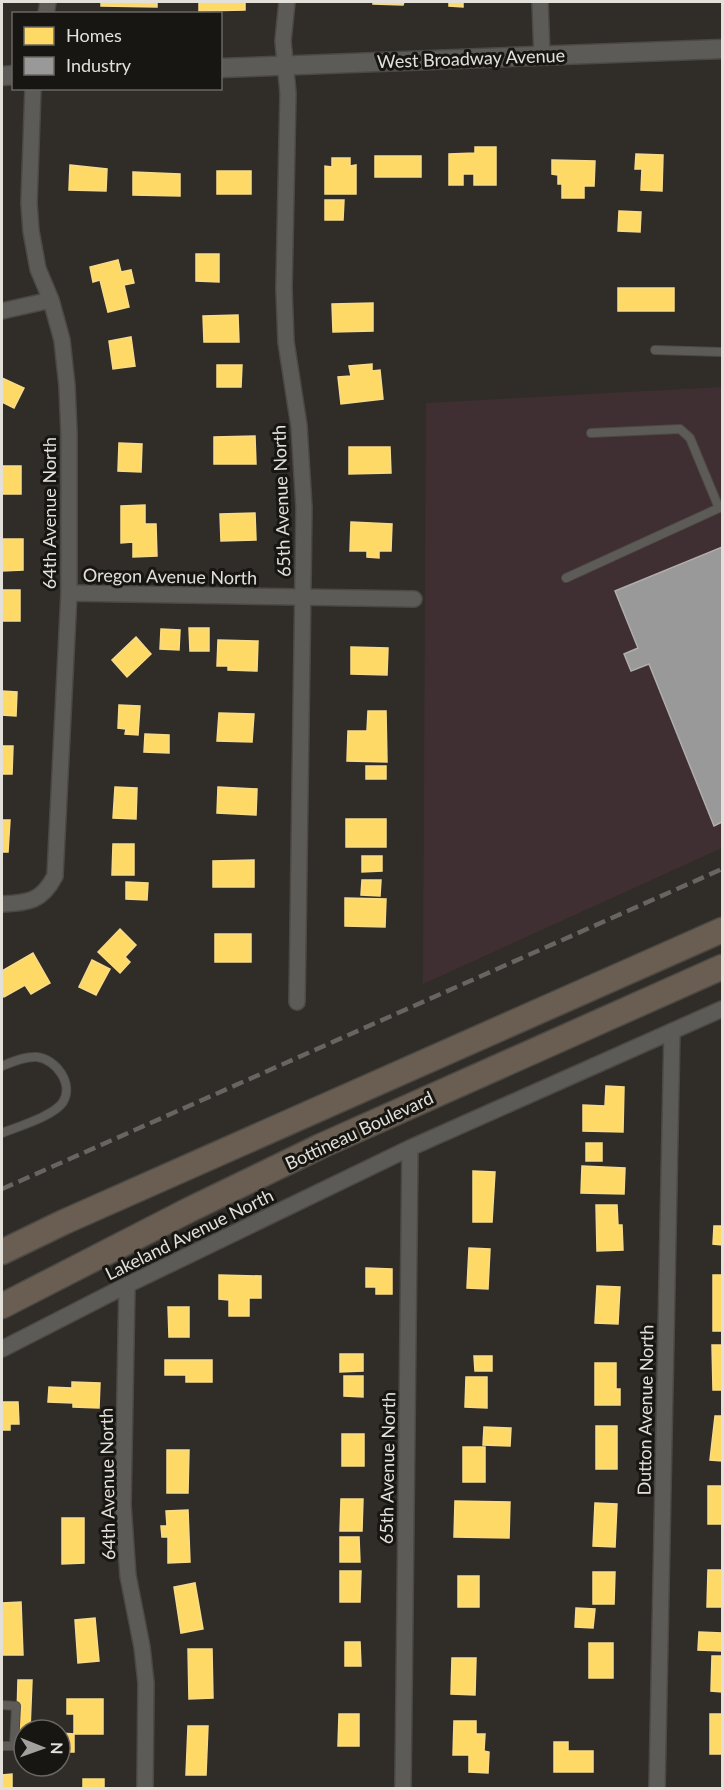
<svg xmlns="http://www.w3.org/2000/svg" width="724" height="1790" font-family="Lato,sans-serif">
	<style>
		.industrial { fill: #402f32 }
		.homes { fill: #ffd966; stroke: #f7db89; stroke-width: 1.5 }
		.industry { fill: #999; stroke: #afaeac; stroke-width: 1.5 }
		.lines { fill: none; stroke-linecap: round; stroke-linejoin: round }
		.service-casing { stroke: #4c4945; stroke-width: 10 }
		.minor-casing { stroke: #4c4945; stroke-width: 18 }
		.tertiary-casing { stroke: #4c4945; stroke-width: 21 }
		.trunk-casing { stroke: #4c4945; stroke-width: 27 }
		.service { stroke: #5d5b58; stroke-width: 8 }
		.minor { stroke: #5d5b58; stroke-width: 15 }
		.tertiary { stroke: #5d5b58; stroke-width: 18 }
		.trunk { stroke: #695e51; stroke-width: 24 }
		.rail { stroke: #676461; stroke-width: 4.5; stroke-dasharray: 12 6; stroke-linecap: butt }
		.labels { text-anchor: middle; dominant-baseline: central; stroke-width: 6; stroke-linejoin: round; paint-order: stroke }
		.street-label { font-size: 18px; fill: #e3e0da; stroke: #181612 }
	</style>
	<rect width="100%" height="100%" fill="#302c28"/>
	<path class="industrial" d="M722 387V848L423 984 426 403Z"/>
	<path class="homes" d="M101 2H157V7L101 6Z
		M199 2H245V10L199 11Z
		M373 2H404L403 5 373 4Z
		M449 2H463V7L449 6Z
		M475 147H496V185H474V174H463V185H449V154L475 153Z
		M636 154 663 155 662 191 641 190 642 169H635Z
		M375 156H421V177H375Z
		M332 158H350V166L356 165V194H325V166L332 167Z
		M552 160 595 161 594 186H584V198H562V184H558V175L552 174Z
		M70 165 107 169 106 191 69 190Z
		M217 171H251V194H217Z
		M133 172 180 174V196L133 195Z
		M325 200H344L343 220H325Z
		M619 211 641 212 640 232 618 231Z
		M196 254H219V282L196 281Z
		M118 260 121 272 131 270 134 283 124 285 129 307 108 312 100 280 93 282 90 267Z
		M618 288H674V311H618Z
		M373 303V331L333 332 332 304Z
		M238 315 239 342H204L203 316Z
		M131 337 135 366 113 369 109 341Z
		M372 364V371L380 370 383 399 341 404 338 377 351 376 349 366Z
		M217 365H242L241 387H217Z
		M2 378 24 388 14 408 2 402Z
		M255 436 256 464H214V437Z
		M119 443 142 444 141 472 118 471Z
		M349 447H390L391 473 349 474Z
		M2 466H21V494H2Z
		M145 505V524H156L157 556 133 557V542L121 543V506Z
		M255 513 256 540 221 541 220 514Z
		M351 522 392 524 391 551H379V558L367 557V551H350Z
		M2 539H23V570L2 571Z
		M2 590H20V621H2Z
		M189 628H209V651H190Z
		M161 629 180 630 179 650 160 649Z
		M136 637 151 654 127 677 112 660Z
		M218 640 258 641 257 671 228 670V666H217Z
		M351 647 388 648 387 675 351 674Z
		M2 691 17 692 16 716 2 715Z
		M119 705 140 706 138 735 125 734 126 729 118 728Z
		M368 711H386L387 762 347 761 348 731H367Z
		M219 713 254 714 252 742 217 741Z
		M145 734 169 735V753L144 752Z
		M2 746H13L12 774H2Z
		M366 766H386V779H366Z
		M115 787 137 788 136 819 113 818Z
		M218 787 257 789 256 815 217 813Z
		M346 819H386V847H346Z
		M2 820H10L8 852H2Z
		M113 844H134V875H112Z
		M362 856H382V871L362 872Z
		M254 860V887H213V861Z
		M362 880H381L380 896 361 895Z
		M126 882 148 883 147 900 126 899Z
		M345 898 386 899 385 927 345 926Z
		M120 929 136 945 125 957 130 962 120 973 98 952Z
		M215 934H251V962H215Z
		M33 953 50 983 31 994 25 985 4 997 2 992V971Z
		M92 960 110 969 96 995 79 987Z
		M606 1086 624 1087 623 1132 583 1131V1105L605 1106Z
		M586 1143H602V1161H586Z
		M582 1166 625 1168 624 1194 581 1193Z
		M473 1171 495 1172 492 1222H473Z
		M596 1205H617L618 1225H622L623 1250 597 1251Z
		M714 1226H722V1245L713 1244Z
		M469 1248 490 1249 488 1289 467 1288Z
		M366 1268 392 1269V1294H376V1287H366Z
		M219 1275 261 1276V1298H249V1316H229V1300L219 1299Z
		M713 1275H722V1331H713Z
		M597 1286 620 1287 618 1324 595 1323Z
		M168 1307H189V1337H169Z
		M712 1345H722V1390H713Z
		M340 1354H363V1371L340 1372Z
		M474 1356H492V1371H475Z
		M165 1360H212V1382H186V1375H165Z
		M595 1363H616V1389H620V1405H595Z
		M344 1376H363V1397L344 1396Z
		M466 1377H487V1408L465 1407Z
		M72 1382 100 1383 99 1408 73 1407V1403L48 1402 49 1387 72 1388Z
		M2 1402H18L19 1424H10V1430H2Z
		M715 1416H722V1461L710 1460Z
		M596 1426H617V1469H596Z
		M484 1427 511 1428 510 1446 483 1445Z
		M342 1434H364V1466H342Z
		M463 1447H485V1482H463Z
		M167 1450H189L188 1493H167Z
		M708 1486H722V1524H708Z
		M341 1499H363L362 1531H340Z
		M455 1501 510 1502 509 1538 454 1537Z
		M595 1503 617 1504 615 1547 593 1546Z
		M188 1510 190 1562 168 1563V1537H162L161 1526H167L166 1511Z
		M62 1518H84V1563L62 1564Z
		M340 1537H359L360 1562H340Z
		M708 1570H722V1607H707Z
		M340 1571H361L360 1602H340Z
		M593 1572H615L614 1604H593Z
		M458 1576H479V1607H458Z
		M195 1583 203 1629 181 1633 174 1587Z
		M21 1602 23 1655H2V1603Z
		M576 1608 595 1609 593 1628 575 1627Z
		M95 1618 99 1661 78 1663 75 1620Z
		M699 1632 722 1633V1651L698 1650Z
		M345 1642H360L361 1666H345Z
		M589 1643H613V1678H589Z
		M188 1649H212L213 1698 189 1699Z
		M712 1656H722V1692L711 1691Z
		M452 1658H476L475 1695 451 1694Z
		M18 1680H32L30 1730H24V1752H16Z
		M67 1699H103V1734H74V1714H67Z
		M339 1714H359V1746H338Z
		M710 1714H722V1754H710Z
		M454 1721H476V1734H485L484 1751 489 1752 488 1773 469 1772V1755H453Z
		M188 1726H208L206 1775H186Z
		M60 1733 74 1734V1752H60Z
		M554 1742H568V1751H593V1772H554Z
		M12 1774V1788H2V1775Z
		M83 1779H104V1788H83Z"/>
	<path class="industry" d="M722 547V822L714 826 649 664 631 671 624 654 638 648 615 591Z"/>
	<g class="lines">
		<defs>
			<path id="service" d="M655 350 722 352
				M591 433 680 429 690 438 719 508 722 507
				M566 578 719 508
				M2 1066C12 1062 25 1056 37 1057 56 1059 74 1084 63 1102 54 1116 17 1127 2 1133
				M2 1705 16 1706 14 1746H2"/>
			<path id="minor" d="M287 2 283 41 288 93 284 289 286 342 299 426 304 508 297 1002
				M540 2 542 55
				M46 14 48 2
				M2 311 51 300
				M69 593 414 599
				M2 904C29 903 42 901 55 876L69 593V433L67 386 62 340 51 300 38 269 31 231 29 203 33 88
				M127 1285 123 1505 128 1576 142 1647 146 1683 145 1788
				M2 1349 127 1285 410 1148 722 1009
				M403 1788 410 1148
				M657 1788 672 1031"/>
			<path id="tertiary" d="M220 68 722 49
				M2 76 14 75"/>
			<path id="trunk" d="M2 1252 64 1222 722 930
				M2 1306 189 1210 321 1146 722 967"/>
		</defs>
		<use href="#service" class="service-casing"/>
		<use href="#minor" class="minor-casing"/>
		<use href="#tertiary" class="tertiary-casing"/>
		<use href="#trunk" class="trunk-casing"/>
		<use href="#service" class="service"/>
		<use href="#minor" class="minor"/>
		<use href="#tertiary" class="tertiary"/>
		<use href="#trunk" class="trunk"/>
		<path class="rail" d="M2 1189 722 869"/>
	</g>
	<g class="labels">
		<g class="street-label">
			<text transform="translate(471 58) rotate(-2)">West Broadway Avenue</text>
			<text transform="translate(281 501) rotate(-92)">65th Avenue North</text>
			<text transform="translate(49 513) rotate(-90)">64th Avenue North</text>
			<text transform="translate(170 576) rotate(1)">Oregon Avenue North</text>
			<text transform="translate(359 1130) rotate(-25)">Bottineau Boulevard</text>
			<text transform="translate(189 1234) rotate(-26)">Lakeland Avenue North</text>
			<text transform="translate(645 1410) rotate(-89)">Dutton Avenue North</text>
			<text transform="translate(387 1468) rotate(-89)">65th Avenue North</text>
			<text transform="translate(107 1484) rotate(-91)">64th Avenue North</text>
		</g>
	</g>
	<rect width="724" height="1790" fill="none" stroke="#e3e0da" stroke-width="6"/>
	<rect x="12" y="12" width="210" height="78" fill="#181612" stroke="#696762" stroke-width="1.5"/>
	<rect x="24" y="27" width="30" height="18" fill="#ffd966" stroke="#696762" stroke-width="1.5"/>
	<text x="66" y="42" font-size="18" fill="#e3e0da">Homes</text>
	<rect x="24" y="57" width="30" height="18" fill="#999999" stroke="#696762" stroke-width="1.5"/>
	<text x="66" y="72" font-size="18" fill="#e3e0da">Industry</text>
	<g transform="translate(42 1748) rotate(91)"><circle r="28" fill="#181612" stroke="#696762" stroke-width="1.5"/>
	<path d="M0-4.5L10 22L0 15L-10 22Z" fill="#a4a19c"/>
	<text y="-9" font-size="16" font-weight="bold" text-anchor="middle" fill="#e3e0da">N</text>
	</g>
</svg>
